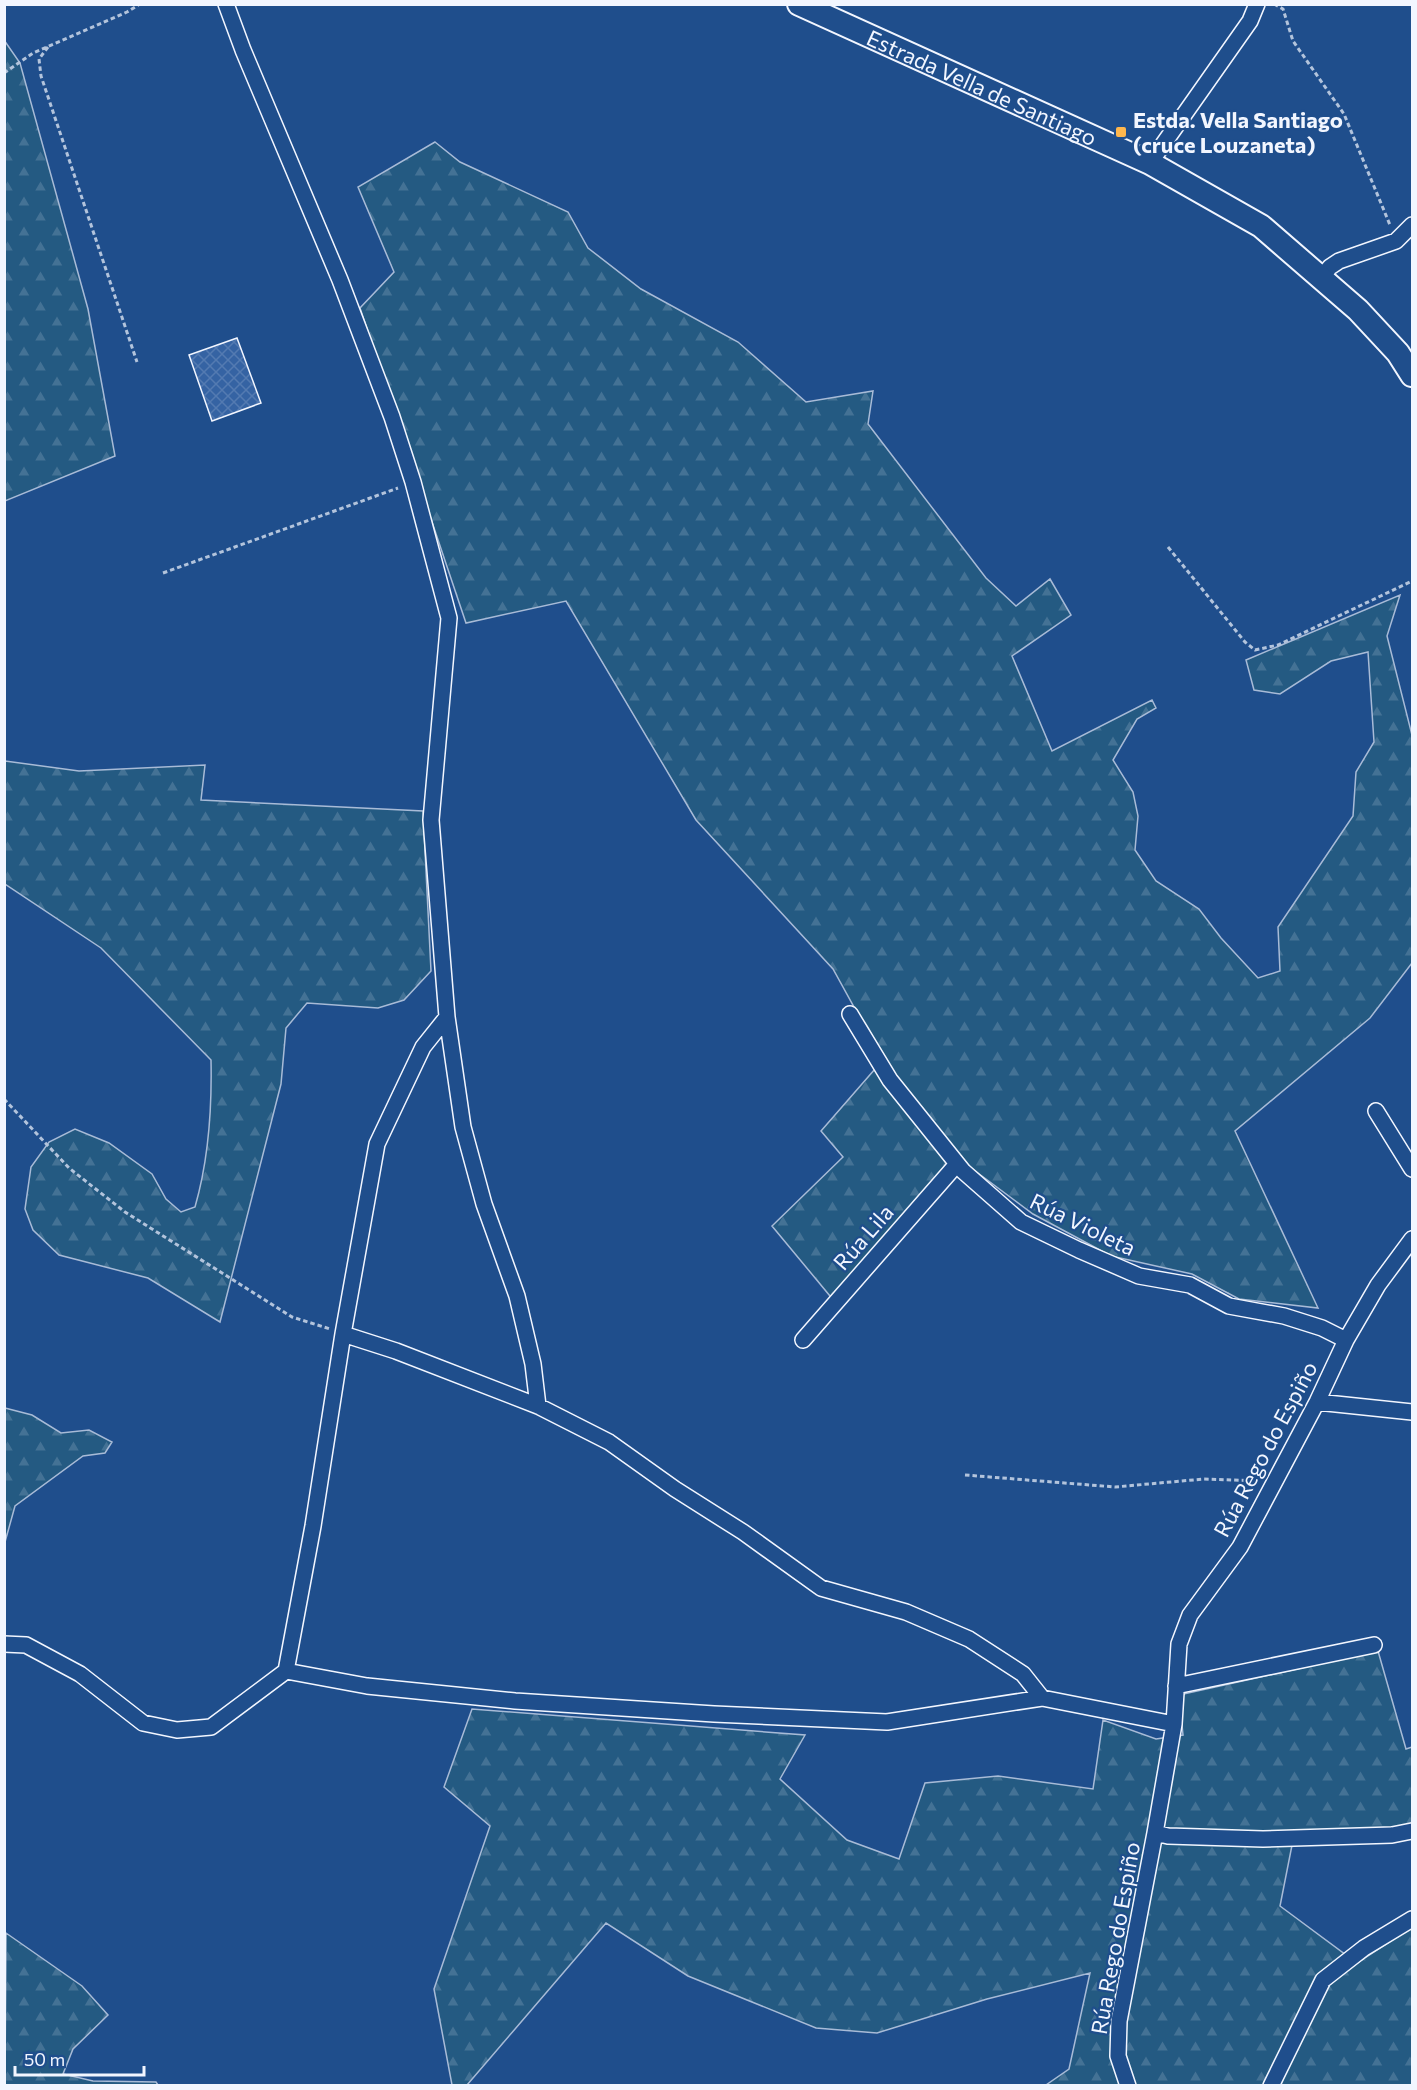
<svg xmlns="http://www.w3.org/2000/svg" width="1417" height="2090" font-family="Commissioner,sans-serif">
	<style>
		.forest { fill: url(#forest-firs); stroke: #a8bbd7; stroke-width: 1.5 }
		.building { fill: url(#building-cross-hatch); stroke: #f2f6ff; stroke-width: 1.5 }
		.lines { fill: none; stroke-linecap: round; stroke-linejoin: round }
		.street-casing { stroke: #f2f6ff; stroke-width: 18 }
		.secondary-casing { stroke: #f2f6ff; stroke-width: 26 }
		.path { stroke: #b3c4dc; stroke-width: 3; stroke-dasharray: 4.5 3; stroke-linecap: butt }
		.street { stroke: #1f4e8c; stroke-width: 15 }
		.secondary { stroke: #1f4e8c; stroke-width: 22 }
		.poi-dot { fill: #ffb74d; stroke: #1f4e8c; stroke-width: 2 }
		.labels { text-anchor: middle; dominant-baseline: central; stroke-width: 4.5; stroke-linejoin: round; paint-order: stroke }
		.street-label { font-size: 22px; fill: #f2f6ff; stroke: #1f4e8c }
		.poi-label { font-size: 22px; font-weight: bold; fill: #f2f6ff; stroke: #1f4e8c; text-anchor: start }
	</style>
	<defs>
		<pattern id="forest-firs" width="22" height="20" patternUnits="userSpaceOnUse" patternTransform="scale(1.5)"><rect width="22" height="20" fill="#245a82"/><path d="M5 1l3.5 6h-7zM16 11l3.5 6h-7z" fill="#447295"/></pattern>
		<pattern id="building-cross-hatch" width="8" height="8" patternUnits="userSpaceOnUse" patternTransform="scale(1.5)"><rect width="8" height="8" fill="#3563a3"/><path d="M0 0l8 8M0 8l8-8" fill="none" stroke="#537ab1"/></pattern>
	</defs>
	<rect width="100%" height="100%" fill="#1f4e8c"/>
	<path class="forest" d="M4 40 20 63 88 309 115 456 5 501Z
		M435 142 460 162 568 212 588 248 641 289 738 342 806 402 873 391 868 424 986 578 1016 606 1050 579 1071 615 1012 656 1052 751 1152 700 1156 708 1137 719 1113 760 1133 792 1138 816 1135 850 1156 881 1199 909 1221 938 1258 978 1280 971 1278 927 1353 816 1356 772 1374 742 1368 652 1331 661 1280 694 1254 690 1246 660 1400 595 1387 636 1412 735V963L1370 1018 1235 1131 1318 1308 1239 1299 1192 1274 1111 1256 1033 1214 963 1162 835 1302 772 1226 843 1157 821 1131 875 1069 865 1027 833 969 696 820 566 601 466 623 360 308 394 272 358 187Z
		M5 761 79 771 205 765 201 800 423 811 431 971 404 1000 378 1008 307 1003 286 1028 281 1084 220 1322 148 1278 59 1255 33 1230 25 1209 31 1167 49 1142 75 1129 109 1143 152 1174 166 1199 181 1212 195 1207C208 1162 212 1107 211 1060L101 948 5 884Z
		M5 1408 32 1415 61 1433 89 1430 112 1442 105 1453 83 1456 15 1506 5 1542Z
		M1378 1651 1406 1749 1412 1747V1829L1294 1835 1280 1906 1357 1963 1412 1927V2085H1046L1069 2069 1090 1973 987 1999 877 2033 816 2028 688 1976 606 1923 467 2085H452L434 1989 490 1826 444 1787 472 1709 805 1735 780 1779 847 1840 899 1859 925 1783 998 1776 1093 1789 1103 1720 1156 1739 1183 1735 1179 1695Z
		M6 1933 82 1986 108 2015 73 2049 63 2074 93 2081 156 2082 158 2085H5Z"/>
	<path class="building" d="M237 338 261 403 212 421 189 355Z"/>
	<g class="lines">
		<defs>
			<path id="street" d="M226 4 243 50 340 280 392 417 413 482 449 618 431 820 447 1017 463 1127 484 1204 517 1296 533 1364 538 1406
				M1150 163 1250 21 1257 4
				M1321 278 1330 267 1339 261 1396 241 1412 225
				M850 1014 890 1080 963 1171 1021 1222 1079 1250 1139 1276 1190 1285 1229 1306 1284 1316 1322 1328 1346 1340
				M1376 1111 1412 1169
				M343 1334 396 1351 538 1406 609 1442 675 1489 743 1532 821 1588 906 1612 969 1639 1023 1674 1042 1698
				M803 1340 957 1164
				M1317 1402 1412 1412
				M4 1644 26 1645 80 1674 143 1723 177 1730 211 1727 286 1671 313 1526 343 1334 377 1144 423 1047 447 1017
				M286 1671 367 1686 515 1701 714 1714 887 1722 1042 1698 1174 1724
				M1176 1686 1374 1645
				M1155 1833 1168 1836 1263 1839 1392 1835 1412 1831
				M1128 2086 1118 2056 1119 2021 1155 1833 1174 1724 1179 1644 1190 1615 1240 1547 1317 1402 1346 1340 1378 1285 1412 1239
				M1271 2086 1323 1980 1364 1948 1412 1919"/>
			<g id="secondary">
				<path id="s1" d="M799 4 1150 163 1261 226 1358 310 1398 353 1412 375"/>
			</g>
		</defs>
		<use href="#street" class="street-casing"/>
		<use href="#secondary" class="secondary-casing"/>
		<path class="path" d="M1274 4 1283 9 1293 41 1344 114 1390 225
			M48 47 39 59 41 76 137 362
			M4 73 33 53 127 12 140 4
			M1168 547 1245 642 1255 650 1278 645 1412 581
			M163 573 398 488
			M4 1099 69 1168 125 1212 292 1317 330 1329
			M965 1475 1115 1487 1204 1479 1259 1481"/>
		<use href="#street" class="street"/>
		<use href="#secondary" class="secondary"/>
	</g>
	<rect class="poi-dot" x="1115" y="126" width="12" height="12" rx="3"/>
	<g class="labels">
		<g class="street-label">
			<text stroke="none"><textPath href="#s1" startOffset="201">Estrada Vella de Santiago</textPath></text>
			<text transform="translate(1083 1224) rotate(26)">Rúa Violeta</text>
			<text transform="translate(863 1237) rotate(-49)">Rúa Lila</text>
			<text transform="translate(1265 1449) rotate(-62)">Rúa Rego do Espiño</text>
			<text transform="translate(1115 1938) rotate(-80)">Rúa Rego do Espiño</text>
		</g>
		<g class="poi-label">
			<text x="1133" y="119">Estda. Vella Santiago<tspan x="1133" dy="25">(cruce Louzaneta)</tspan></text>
		</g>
	</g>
	<rect width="1417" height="2090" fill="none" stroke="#f2f6ff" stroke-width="12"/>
	<path d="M15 2066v9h129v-9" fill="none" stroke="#f2f6ff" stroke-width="3"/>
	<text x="24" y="2066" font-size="18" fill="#f2f6ff" stroke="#1f4e8c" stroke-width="4.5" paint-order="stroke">50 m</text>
</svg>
